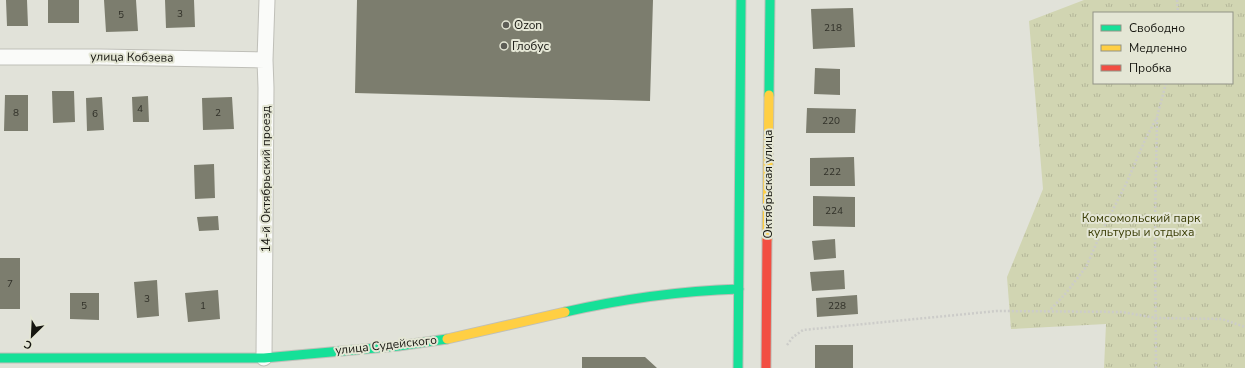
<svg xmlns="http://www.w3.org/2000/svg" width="1245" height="368" font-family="'Nunito Sans',sans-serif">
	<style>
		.park { fill: url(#park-tufts); fill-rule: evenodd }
		.building { fill: #7c7d6e }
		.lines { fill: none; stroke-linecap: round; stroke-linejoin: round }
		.street-casing { stroke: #bfbfb8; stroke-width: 17 }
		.fast-casing { stroke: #bfbfb8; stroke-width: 11 }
		.slow-casing { stroke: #bfbfb8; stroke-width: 11 }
		.jam-casing { stroke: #bfbfb8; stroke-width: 11 }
		.path { stroke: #ccccc9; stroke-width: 2.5; stroke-dasharray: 2 2; stroke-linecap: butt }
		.street { stroke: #fafbf9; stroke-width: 15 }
		.fast { stroke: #16e098; stroke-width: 9 }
		.slow { stroke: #ffcf43; stroke-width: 9 }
		.jam { stroke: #f24e42; stroke-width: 9 }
		.poi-dot { fill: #5d5d56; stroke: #e4e6d5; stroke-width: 1.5 }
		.labels { text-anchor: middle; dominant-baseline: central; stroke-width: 4; stroke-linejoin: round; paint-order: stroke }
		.number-label { font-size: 10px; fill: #303028 }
		.poi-label { font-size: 12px; fill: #161610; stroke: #e4e6d5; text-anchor: start }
		.street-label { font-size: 12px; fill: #161610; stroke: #e4e6d5 }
		.park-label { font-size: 12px; fill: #3b3e07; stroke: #e4e6d5 }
	</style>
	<defs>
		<pattern id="park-tufts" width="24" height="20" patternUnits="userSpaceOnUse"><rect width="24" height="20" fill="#d1d5b2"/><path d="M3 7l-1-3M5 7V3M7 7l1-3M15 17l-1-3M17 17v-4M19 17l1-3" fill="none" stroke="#b3b698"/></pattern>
	</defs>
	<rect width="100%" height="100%" fill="#e1e2d9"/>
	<path class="park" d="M1084 0H1245V368H1104L1106 324 1011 329 1007 277 1043 189 1029 21ZM1094 13H1232V83H1094Z"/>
	<path class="building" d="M6 0H27L28 26H7Z
		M48 0H79V23H48Z
		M104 0H136L138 31 106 32Z
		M165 0H194L195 27 166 28Z
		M357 0H653L650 101 355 93Z
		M853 8 855 47 813 49 811 9Z
		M815 68 840 69V95L814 94Z
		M52 91H74L75 122 53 123Z
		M5 95H28V131H4Z
		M148 96 149 122H133L132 97Z
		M102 97 104 130 87 131 86 98Z
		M232 97 234 129 203 130 202 98Z
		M807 108 856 109 855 133H806Z
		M854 157 855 186H810V158Z
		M214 164 215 198 195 199 194 165Z
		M813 196 855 197V227L813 226Z
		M218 216 219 230 199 231 197 217Z
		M835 239 836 258 814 260 812 241Z
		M0 258H20V309H0Z
		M844 270 845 289 812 291 810 272Z
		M157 280 159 316 137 318 134 282Z
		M218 290 220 319 188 322 185 293Z
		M70 293H99V320L70 319Z
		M857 295 858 314 817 317 816 298Z
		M815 345H853V368H815Z
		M582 357H645L657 368H582Z"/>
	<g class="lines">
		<defs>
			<path id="street" d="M0 57H100L265 60
				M264 358 266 88 265 60 267 0"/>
			<path id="fast" d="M769 95 770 0
				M565 312C622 299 680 291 739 289
				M0 358H264L398 346 447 339
				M738 368 741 0"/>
			<path id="slow" d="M767 240 769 95
				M447 339 565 312"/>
			<path id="jam" d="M766 368 767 240"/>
		</defs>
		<use href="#street" class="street-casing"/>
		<use href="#fast" class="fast-casing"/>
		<use href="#slow" class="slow-casing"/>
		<use href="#jam" class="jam-casing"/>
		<path class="path" d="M1177 0 1178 13
			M1048 312 1066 293 1086 267 1101 233 1126 184 1145 140 1157 117
			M787 345 793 337 803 330 997 311 1122 312 1156 318 1222 319 1245 327
			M1156 368 1155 224 1157 117 1166 83"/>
		<use href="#street" class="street"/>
		<use href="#fast" class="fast"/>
		<use href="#slow" class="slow"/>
		<use href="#jam" class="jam"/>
	</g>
	<g class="poi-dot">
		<circle cx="506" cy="25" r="4"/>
		<circle cx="504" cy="46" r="4"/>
	</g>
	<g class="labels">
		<g class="number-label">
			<text x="180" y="14">3</text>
			<text x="121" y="15">5</text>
			<text x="833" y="28">218</text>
			<text x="140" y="109">4</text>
			<text x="16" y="113">8</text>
			<text x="218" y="113">2</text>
			<text x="95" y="114">6</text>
			<text x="831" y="121">220</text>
			<text x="832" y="172">222</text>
			<text x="834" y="211">224</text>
			<text x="10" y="284">7</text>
			<text x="147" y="299">3</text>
			<text x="84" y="306">5</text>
			<text x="203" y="306">1</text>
			<text x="837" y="306">228</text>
		</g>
		<g class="poi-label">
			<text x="514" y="25">Ozon</text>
			<text x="512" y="46">Глобус</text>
		</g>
		<g class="street-label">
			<text transform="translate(132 57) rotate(1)">улица Кобзева</text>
			<text transform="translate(266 179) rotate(-90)">14-й Октябрьский проезд</text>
			<text transform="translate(768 184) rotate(-90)">Октябрьская улица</text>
			<text transform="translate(386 345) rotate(-6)">улица Судейского</text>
		</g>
		<g class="park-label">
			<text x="1141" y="218">Комсомольский парк<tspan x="1141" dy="14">культуры и отдыха</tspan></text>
		</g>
	</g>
	<rect x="1093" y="12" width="140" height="72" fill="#e4e6d5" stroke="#929386"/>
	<rect x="1101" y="25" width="20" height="6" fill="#16e098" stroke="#929386"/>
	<text x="1129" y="32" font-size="12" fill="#161610">Свободно</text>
	<rect x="1101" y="45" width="20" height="6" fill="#ffcf43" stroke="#929386"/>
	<text x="1129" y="52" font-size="12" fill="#161610">Медленно</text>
	<rect x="1101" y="65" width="20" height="6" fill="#f24e42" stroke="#929386"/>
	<text x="1129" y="72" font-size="12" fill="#161610">Пробка</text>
	<g transform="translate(32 336) rotate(204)" stroke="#e4e6d5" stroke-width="3" paint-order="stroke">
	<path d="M0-3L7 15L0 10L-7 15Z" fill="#161610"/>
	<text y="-6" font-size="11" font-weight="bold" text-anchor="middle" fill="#161610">С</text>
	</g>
</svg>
